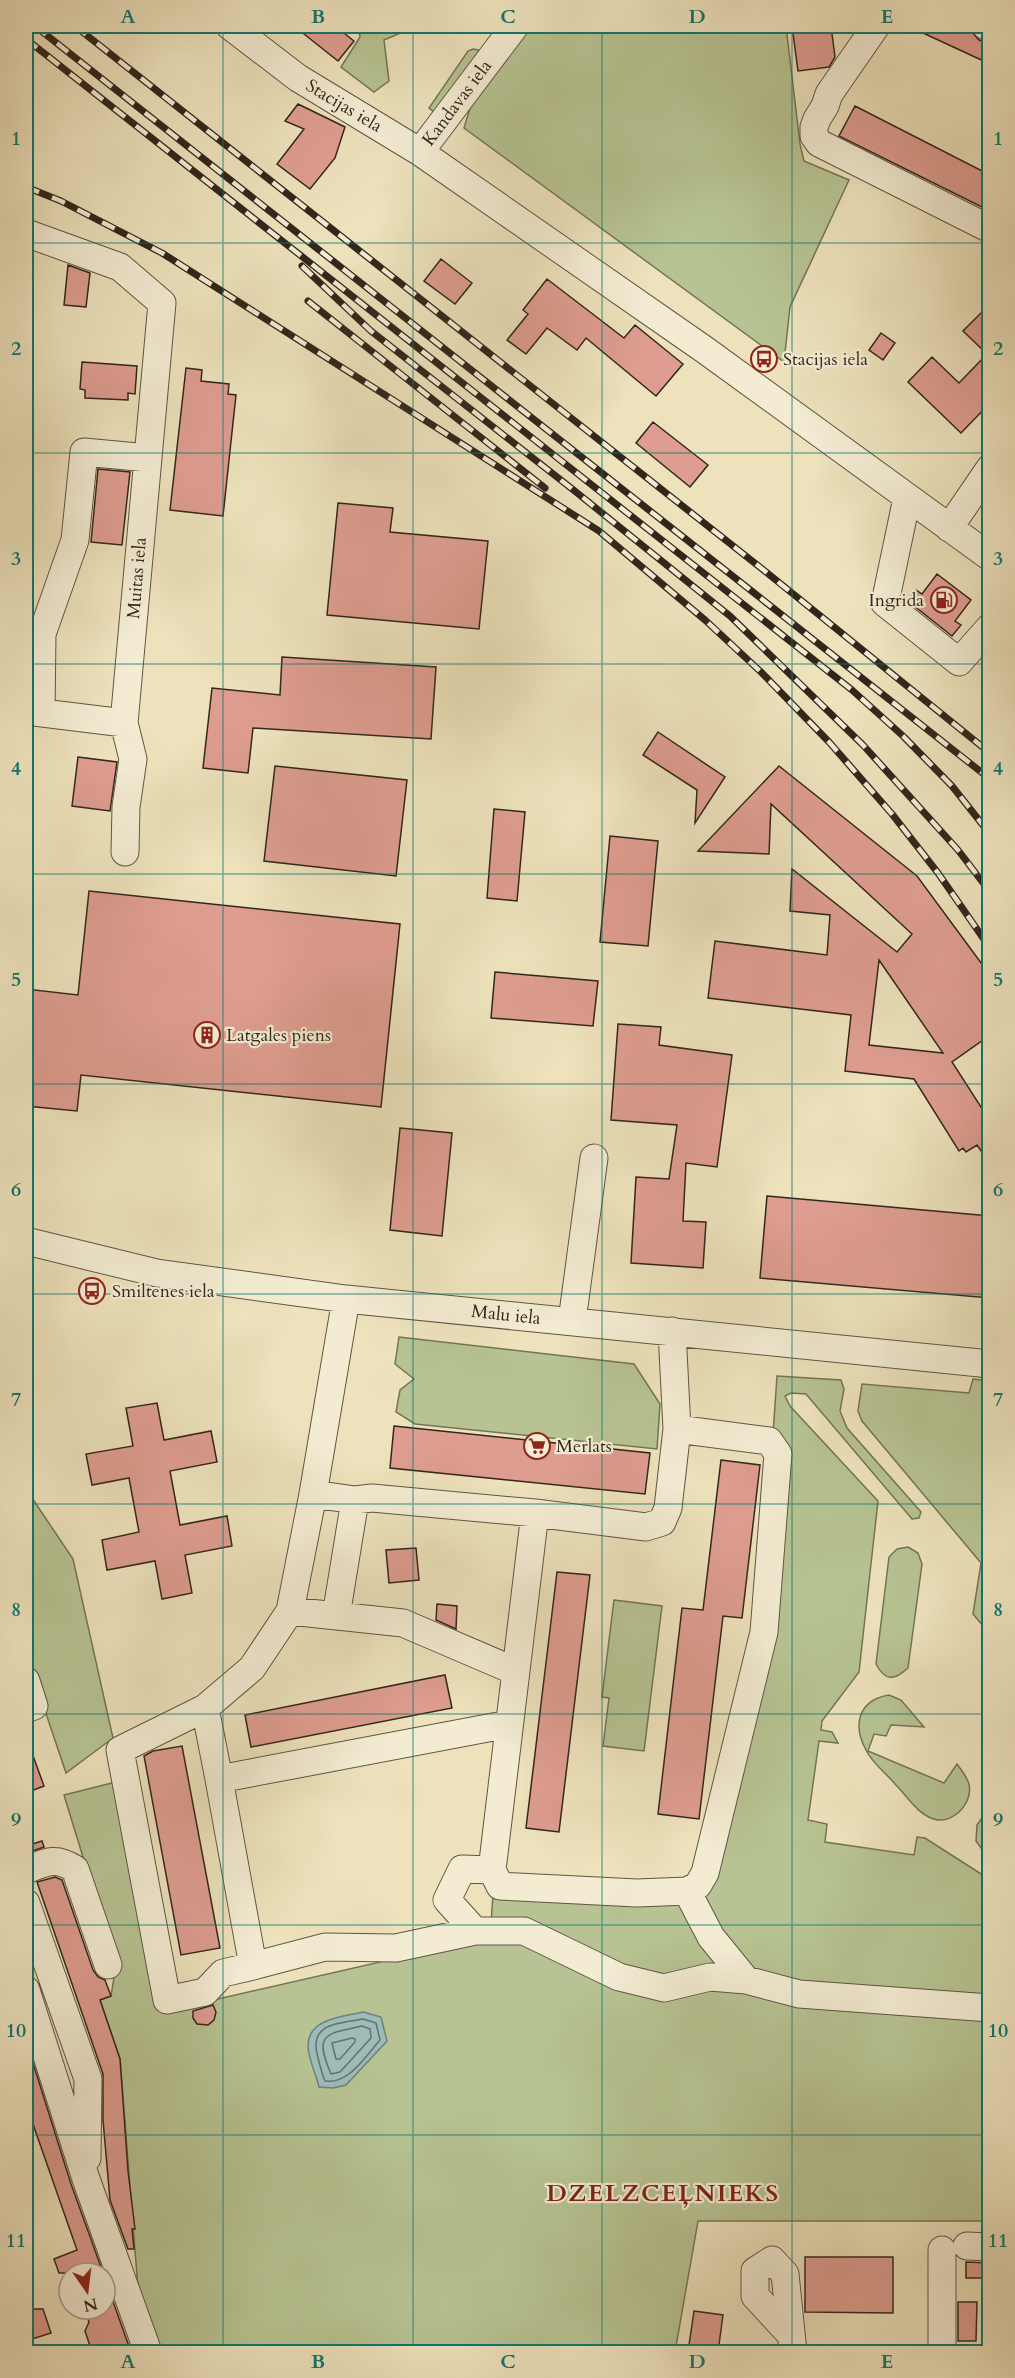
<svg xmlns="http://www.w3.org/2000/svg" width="1015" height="2378" font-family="Cardo,serif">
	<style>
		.green { fill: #b7c392; stroke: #747456; stroke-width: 1.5 }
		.water { fill: #9cbcba; stroke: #72807a; stroke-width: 1.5 }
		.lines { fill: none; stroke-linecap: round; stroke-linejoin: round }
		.shore { stroke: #67716a; stroke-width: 1.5 }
		.building { fill: #de9d90; stroke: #32261b; stroke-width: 1.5; fill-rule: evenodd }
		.minor-casing { stroke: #615543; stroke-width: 29 }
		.minor { stroke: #f3ecd3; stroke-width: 27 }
		.rail-casing { stroke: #32261b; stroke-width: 7 }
		.rail { stroke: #f3ecd3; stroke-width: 4.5; stroke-dasharray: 14; stroke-linecap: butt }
		.grid { fill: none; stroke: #0f766e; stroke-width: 1.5; stroke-opacity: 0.55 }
		.labels { text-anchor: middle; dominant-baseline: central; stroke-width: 4.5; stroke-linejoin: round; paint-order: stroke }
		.street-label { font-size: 18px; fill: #32261b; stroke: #f3ecd3 }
		.poi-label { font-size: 18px; fill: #32261b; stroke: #f3ecd3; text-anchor: start }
		.district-label { font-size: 24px; font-weight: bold; letter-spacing: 1.5px; fill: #7a1f14; stroke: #f3ecd3 }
		.neatline { fill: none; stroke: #0f766e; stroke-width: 2 }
		.grid-label { font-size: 20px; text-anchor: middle; font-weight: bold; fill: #0f766e }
	</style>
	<rect width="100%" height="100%" fill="#ede2bc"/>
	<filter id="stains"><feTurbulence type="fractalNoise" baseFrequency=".00333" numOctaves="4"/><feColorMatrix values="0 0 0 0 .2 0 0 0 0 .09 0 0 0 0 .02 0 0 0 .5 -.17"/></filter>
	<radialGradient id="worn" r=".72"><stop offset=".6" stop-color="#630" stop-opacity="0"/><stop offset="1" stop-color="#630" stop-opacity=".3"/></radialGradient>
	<path class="green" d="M358 26H408L403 32 384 40 389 81 374 92 341 67 360 37Z
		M524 26H786L800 144 804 161 849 180 790 307 784 362 464 128 473 98Z
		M473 49 478 50 481 54 434 112 429 108 468 51Z
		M399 1337 634 1364 660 1404 657 1449 415 1424 396 1412 400 1390 414 1379 395 1364Z
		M777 1376 841 1380 844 1389 840 1411 847 1428 921 1512 919 1518 912 1519 806 1394 791 1393 785 1396 790 1406 878 1501 859 1672 822 1721 821 1730 832 1732 838 1743 819 1741 808 1820 827 1824 825 1842 914 1855 917 1837 925 1838 989 1879V2221H698L675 2352H157L139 2301 120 2059 100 2000 111 1996 116 1965 64 1795 116 1782 161 2012 490 1937 493 1895 687 1902 774 1633 773 1434Z
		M973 1379 989 1381V1633L973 1614 981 1563 862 1421 858 1411 862 1384 969 1393Z
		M26 1489 73 1559 113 1738 66 1773 26 1654Z
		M908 1547 918 1553 922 1564 908 1668C894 1681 885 1681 876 1664L889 1557 897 1549Z
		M614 1600 662 1606 644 1751 603 1746 609 1698 602 1697Z
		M889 1695 901 1700 924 1727 891 1725 886 1736 874 1734 868 1751 944 1783 957 1764C966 1776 974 1786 967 1801 962 1812 950 1821 938 1820 920 1818 907 1796 896 1785 887 1774 872 1763 866 1750 852 1724 859 1700 889 1695Z
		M989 1808V1859L976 1841 977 1825Z"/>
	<path class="water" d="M363 2012 381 2017 387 2041 346 2085 333 2088 319 2087C316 2074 308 2058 308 2046 308 2018 343 2017 363 2012Z"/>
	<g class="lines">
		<path class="shore" d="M363 2019 376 2023 380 2040C366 2056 348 2085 325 2081 322 2074 320 2066 318 2058 308 2023 337 2024 363 2019Z
			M362 2026 370 2029 371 2038 340 2072 331 2074C313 2033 326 2034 362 2026Z
			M352 2038 355 2039V2042L340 2059H336L332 2043Z"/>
	</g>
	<path class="building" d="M294 26H335L354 41 338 61Z
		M792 26H831L835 57 829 67 798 71Z
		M908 26H958L972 32 979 40 990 44V64Z
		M298 104 345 127 335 158 310 189 277 164 304 129 285 121Z
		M855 106 990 175V211L839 136Z
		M441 259 472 283 455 304 424 281Z
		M68 265 90 273 86 307 64 305Z
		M547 279 624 338 635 325 683 364 656 396 586 338 577 350 547 328 526 354 507 340 528 314 523 310Z
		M990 304V403L961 433 908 382 932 357 959 383 987 354 963 331Z
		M881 333 895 343 883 360 869 350Z
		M82 362 137 366 135 394 128 393V400L85 398V390L80 389Z
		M186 368 202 370 201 381 229 384 228 394 236 395 223 516 170 510Z
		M653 422 708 465 690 487 636 443Z
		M98 469 130 472 122 545 91 542Z
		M338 503 393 508 390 532 488 541 479 629 327 615Z
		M937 574 971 600 955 621 961 625 952 636 908 601 916 590 922 594Z
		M282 657 436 667 431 739 253 728 248 773 203 768 212 688 280 695Z
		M658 732 725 777 695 823 697 790 643 755Z
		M78 757 117 762 110 811 72 806Z
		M275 766 407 780 396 876 264 861Z
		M779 766 917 876 990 975V1035L952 1062 990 1121V1164L977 1145 966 1152 963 1148 959 1151 914 1079 845 1071 851 1015 708 998 715 941 827 955 830 915 790 911 792 869 897 952 912 934 771 804 769 854 698 851ZM879 960 943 1053 869 1045Z
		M494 809 525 812 517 901 487 898Z
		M610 836 658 841 648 946 600 942Z
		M89 891 400 924 381 1107 81 1075 77 1111 26 1106V989L78 995Z
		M495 972 598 981 593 1026 491 1018Z
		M618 1024 661 1027 659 1045 732 1055 717 1167 686 1163 683 1221 706 1222 703 1268 631 1263 636 1177 669 1179 677 1125 611 1120Z
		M400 1128 452 1133 442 1236 390 1230Z
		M767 1196 990 1216V1298L760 1278Z
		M157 1403 164 1440 211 1431 217 1462 170 1471 180 1525 227 1516 232 1546 185 1555 192 1593 162 1599 155 1561 107 1570 102 1540 139 1532 129 1478 92 1485 86 1454 133 1446 126 1408Z
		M394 1426 650 1453 645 1494 390 1468Z
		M721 1460 760 1465 742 1618 723 1616 699 1819 658 1814 682 1608 703 1610Z
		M416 1548 419 1580 389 1583 386 1550Z
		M557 1572 590 1575 559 1832 526 1828Z
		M437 1604 457 1606 456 1629 436 1620Z
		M445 1675 452 1708 251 1747 245 1715Z
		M26 1742H28L44 1786 26 1793Z
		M182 1746 220 1948 181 1955 144 1756 153 1751Z
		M42 1841 44 1847 27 1853 26 1846Z
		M55 1877 62 1880 93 1970 98 1977 105 1980 111 1996 100 2000 120 2059 128 2171 135 2229H132L134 2249H128L110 2200 103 2120V2074L37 1882Z
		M213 2005 216 2012 214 2020 208 2025 197 2024 193 2018V2011Z
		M28 2047 71 2184 101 2267 83 2273H59L54 2259 77 2250 26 2104V2048Z
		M805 2257H893V2313L805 2312Z
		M966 2262 989 2263V2278H966Z
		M105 2279 131 2352H100L98 2347 91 2349 85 2331 89 2322 84 2309H105Z
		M958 2302H977L976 2341H958Z
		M26 2309H43L51 2333 26 2341Z
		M694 2311 723 2315 718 2352H688Z"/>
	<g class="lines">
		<defs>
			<path id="minor" d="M230 26 298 78 420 152 705 350 990 557
				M876 26 829 94 825 106 817 119 814 127V136L819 143 990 229
				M986 26 990 28
				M420 152 515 26
				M26 233 120 267 162 303 124 723 133 759 126 807 125 852
				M907 498 885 603 959 662 990 627
				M949 528 990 468
				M26 711 124 723
				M41 713 42 634 75 540 84 452 148 458
				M26 1241 157 1273 346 1299 990 1364
				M346 1299 313 1494 290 1611 252 1668 205 1708 219 1779 509 1724
				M572 1321 594 1158
				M313 1494 355 1500 372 1498 535 1513 646 1527 662 1522 668 1508 677 1429 672 1331
				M535 1513 492 1870 500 1886 637 1893 687 1891 698 1885 705 1873 764 1632 778 1454 769 1441 677 1429
				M290 1611 403 1623 515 1671
				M336 1616 355 1500
				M26 1681 34 1706 26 1709
				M205 1708 120 1750 167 2000 205 1992 223 1973 253 1966 219 1779
				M26 1870C46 1862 55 1856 75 1869L108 1965
				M687 1891 711 1937 746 1980
				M26 1903 88 2079 87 2158
				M475 1931 447 1900 462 1869 492 1870
				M253 1966 325 1947 396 1948 475 1931H524L619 1977 664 1988 710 1977 746 1980 799 1994 990 2008
				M26 1990 86 2179 148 2352
				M967 2246 990 2247
				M791 2335 755 2296V2271L772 2260 785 2274 793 2352
				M942 2352V2250"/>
		</defs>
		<use href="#minor" class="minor-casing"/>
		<use href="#minor" class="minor"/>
		<defs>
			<path id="rail" d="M35 26 990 779
				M75 26 761 568 990 753
				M26 39 852 690 903 736 952 786 990 834
				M26 187 61 201 162 253 599 531 705 620 761 672 829 742 892 814 938 873 990 948
				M302 266 371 331 571 488 730 616 863 745 958 850 990 892
				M308 301 545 488"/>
		</defs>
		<use href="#rail" class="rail-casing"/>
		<use href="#rail" class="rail"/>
	</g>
	<path class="grid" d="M223 26V2352M413 26V2352M602 26V2352M792 26V2352M26 243H990M26 453H990M26 664H990M26 874H990M26 1084H990M26 1294H990M26 1504H990M26 1714H990M26 1925H990M26 2135H990"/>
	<defs>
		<symbol id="bus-ring" viewBox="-11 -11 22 22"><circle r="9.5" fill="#f3ecd3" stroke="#8f2418" stroke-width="1.5"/><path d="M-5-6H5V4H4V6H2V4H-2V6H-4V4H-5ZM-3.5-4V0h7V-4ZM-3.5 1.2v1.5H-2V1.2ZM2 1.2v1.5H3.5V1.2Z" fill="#8f2418"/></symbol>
		<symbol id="fuel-ring" viewBox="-11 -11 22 22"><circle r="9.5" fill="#f3ecd3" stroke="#8f2418" stroke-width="1.5"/><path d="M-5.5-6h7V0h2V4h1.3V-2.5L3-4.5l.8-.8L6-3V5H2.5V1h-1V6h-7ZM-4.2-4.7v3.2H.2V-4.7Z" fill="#8f2418"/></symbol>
		<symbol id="building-ring" viewBox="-11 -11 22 22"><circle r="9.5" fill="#f3ecd3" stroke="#8f2418" stroke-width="1.5"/><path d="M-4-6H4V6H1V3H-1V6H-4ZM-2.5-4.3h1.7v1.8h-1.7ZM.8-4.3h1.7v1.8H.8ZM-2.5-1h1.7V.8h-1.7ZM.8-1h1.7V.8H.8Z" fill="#8f2418"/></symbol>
		<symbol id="supermarket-ring" viewBox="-11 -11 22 22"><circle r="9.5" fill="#f3ecd3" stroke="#8f2418" stroke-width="1.5"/><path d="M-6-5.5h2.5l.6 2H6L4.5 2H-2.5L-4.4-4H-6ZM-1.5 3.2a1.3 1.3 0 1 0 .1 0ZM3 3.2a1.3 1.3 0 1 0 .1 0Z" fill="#8f2418"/></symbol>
	</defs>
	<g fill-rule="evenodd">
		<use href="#bus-ring" x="749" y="344" width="30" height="30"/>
		<use href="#fuel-ring" x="929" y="585" width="30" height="30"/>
		<use href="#building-ring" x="192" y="1020" width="30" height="30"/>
		<use href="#bus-ring" x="77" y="1276" width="30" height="30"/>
		<use href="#supermarket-ring" x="522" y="1431" width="30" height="30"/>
	</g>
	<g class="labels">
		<g class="street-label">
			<text transform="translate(457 103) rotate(-53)">Kandavas iela</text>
			<text transform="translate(344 106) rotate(31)">Stacijas iela</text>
			<text transform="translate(137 578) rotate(-85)">Muitas iela</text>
			<text transform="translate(506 1315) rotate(6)">Malu iela</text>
		</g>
		<g class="poi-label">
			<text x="783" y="359">Stacijas iela</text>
			<text x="924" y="600" text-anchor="end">Ingrida</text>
			<text x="226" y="1035">Latgales piens</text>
			<text x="112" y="1291">Smiltenes iela</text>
			<text x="556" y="1446">Merlats</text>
		</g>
		<g class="district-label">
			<text x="663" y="2193">DZELZCEĻNIEKS</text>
		</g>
	</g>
	<rect width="1015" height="2378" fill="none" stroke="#ede2bc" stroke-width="66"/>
	<g transform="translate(87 2291) rotate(166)"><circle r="28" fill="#f3ecd3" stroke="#a69d89" stroke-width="1.5"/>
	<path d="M0-4.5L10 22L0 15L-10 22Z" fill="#8f2418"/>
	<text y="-9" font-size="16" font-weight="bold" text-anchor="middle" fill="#32261b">N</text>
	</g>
	<rect x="33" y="33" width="949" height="2312" class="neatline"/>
	<g class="grid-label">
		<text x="128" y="23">A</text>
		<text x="318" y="23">B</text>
		<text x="508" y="23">C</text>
		<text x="697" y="23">D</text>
		<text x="887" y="23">E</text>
		<text x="16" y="145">1</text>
		<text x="998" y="145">1</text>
		<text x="16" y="355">2</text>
		<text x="998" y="355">2</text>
		<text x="16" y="565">3</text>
		<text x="998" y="565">3</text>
		<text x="16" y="775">4</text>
		<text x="998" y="775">4</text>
		<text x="16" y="986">5</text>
		<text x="998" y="986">5</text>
		<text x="16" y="1196">6</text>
		<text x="998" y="1196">6</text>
		<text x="16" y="1406">7</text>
		<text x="998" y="1406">7</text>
		<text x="16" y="1616">8</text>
		<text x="998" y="1616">8</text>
		<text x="16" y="1826">9</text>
		<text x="998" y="1826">9</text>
		<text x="16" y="2037">10</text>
		<text x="998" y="2037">10</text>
		<text x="16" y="2247">11</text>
		<text x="998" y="2247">11</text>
		<text x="128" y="2368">A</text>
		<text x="318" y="2368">B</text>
		<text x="508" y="2368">C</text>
		<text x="697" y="2368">D</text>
		<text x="887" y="2368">E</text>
	</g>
	<rect width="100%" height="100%" filter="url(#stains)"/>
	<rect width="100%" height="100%" fill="url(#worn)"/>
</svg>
